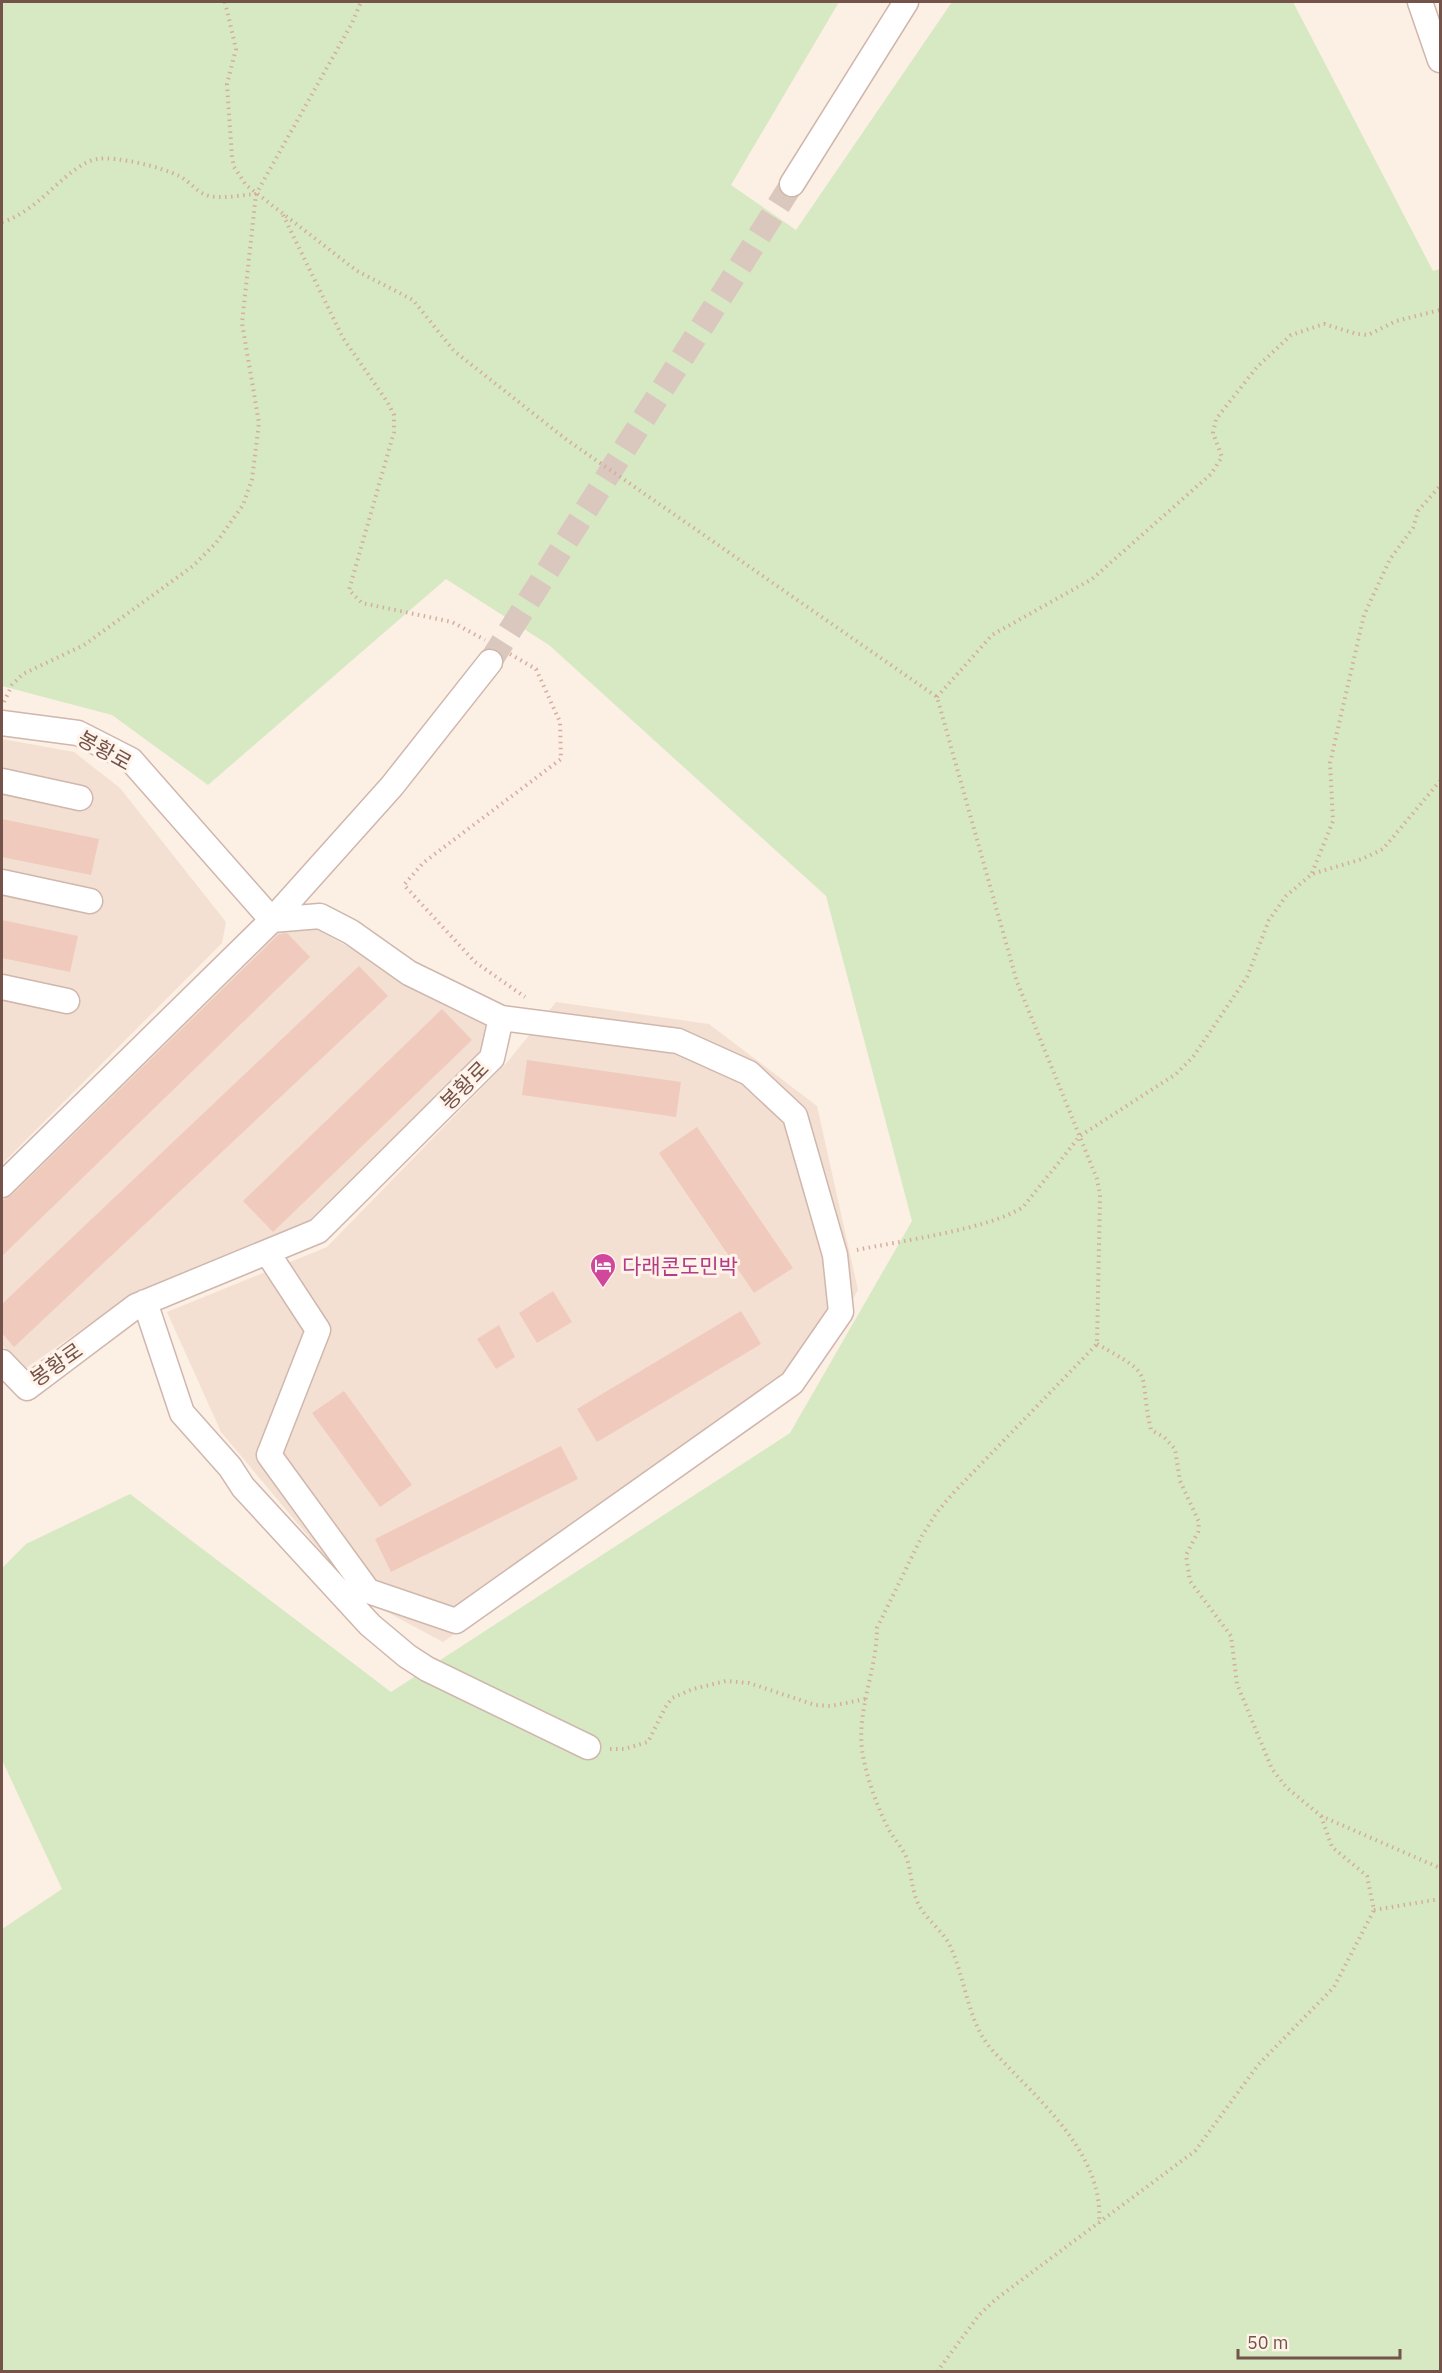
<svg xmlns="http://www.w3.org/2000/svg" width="1442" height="2373" font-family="'IBM Plex Sans','Noto Sans KR',sans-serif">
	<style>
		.residential { fill: #f3e0d2 }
		.green { fill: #d7e9c3 }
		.building { fill: #f0cabc }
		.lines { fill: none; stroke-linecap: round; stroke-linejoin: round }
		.minor-tunnel { stroke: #dac8be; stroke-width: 24; stroke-dasharray: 24 12; stroke-linecap: butt }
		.minor-casing { stroke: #cfb7ad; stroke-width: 27 }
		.path { stroke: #d5ad9f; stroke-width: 4; stroke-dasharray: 1.5 4.5; stroke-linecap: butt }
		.minor { stroke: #fff; stroke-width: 24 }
		.labels { text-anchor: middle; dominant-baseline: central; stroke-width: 6; stroke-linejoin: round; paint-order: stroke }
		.street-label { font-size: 21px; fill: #73534a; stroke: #fff3ea }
		.hotel-label { font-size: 21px; fill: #b23c85; stroke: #fff3ea; text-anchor: start }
	</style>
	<rect width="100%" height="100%" fill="#fcefe4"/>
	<path class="residential" d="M2 739 74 752 120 788 226 922 222 943 2 1164Z
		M301 920 489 1027 480 1053 305 1225 136 1292 26 1368 2 1345V1192L262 932Z
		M556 1002 709 1024 817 1106 858 1290 798 1396 443 1642 359 1597 221 1432 167 1312 327 1247 509 1060Z"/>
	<path class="green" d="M2 2H839L731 185 796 230 952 2H1293L1433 271 1440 269V2371L2 2372V1929L62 1889 2 1760V1568L26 1544 130 1494 391 1692 790 1433 912 1221 826 896 549 645 446 579 208 785 112 715 2 686Z"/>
	<path class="building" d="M2 819 99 839 91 875 2 857Z
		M2 920 78 936 70 972 2 958Z
		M287 933 310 957 2 1256V1201L12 1195 279 934Z
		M359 966 388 996 14 1347 2 1333V1304Z
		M442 1009 472 1040 273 1232 243 1201Z
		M527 1060 681 1082 676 1117 522 1095Z
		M697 1127 793 1268 754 1293 659 1153Z
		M553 1291 572 1322 537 1343 519 1313Z
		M741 1311 761 1344 597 1442 577 1409Z
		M499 1325 515 1357 496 1369 477 1339Z
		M344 1391 412 1485 380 1507 312 1413Z
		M561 1446 578 1479 391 1572 375 1539Z"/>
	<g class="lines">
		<path class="minor-tunnel" d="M490 662 792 184"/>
		<defs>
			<path id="minor" d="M1420 2 1440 60
				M792 184 906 2
				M2 723 78 733 131 760 272 920 320 916 351 932 409 973 501 1018 492 1058 318 1231 136 1306 27 1388 2 1362
				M2 781 80 798
				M2 882 90 901
				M2 987 67 1001
				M2 1185 272 920 392 786 490 662
				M267 1252 318 1330 269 1455 368 1591 456 1621 792 1383 841 1312 835 1255 795 1116 749 1073 678 1041 501 1018
				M145 1302 182 1413 230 1467 243 1487 370 1625 407 1656 427 1669 588 1747"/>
		</defs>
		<use href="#minor" class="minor-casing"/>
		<path class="path" d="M225 2 236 49 227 84 232 157 234 167 246 185 357 271 413 300 454 351 567 440 937 697 1017 982 1097 1179 1100 1195 1097 1344 956 1490 937 1512 922 1536 877 1628C877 1669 857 1709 862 1750 866 1776 876 1804 888 1828 893 1838 903 1848 907 1859 912 1875 911 1891 920 1907 928 1921 943 1931 950 1946 964 1975 966 2008 982 2036 990 2050 1004 2062 1015 2074 1054 2114 1104 2163 1099 2224
			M283 215 343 338 388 403 394 415V432L349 590 362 603 452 622 485 640
			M2 222C39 212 68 164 97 159 116 156 162 167 179 176 190 181 197 193 209 196 224 199 241 195 256 194
			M510 654 536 669 560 722 561 759 423 863 404 885 475 962 525 997
			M937 697 992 635 1092 579 1211 474 1222 457 1213 433 1216 419 1257 367 1291 335 1324 324 1357 334 1368 335 1396 321 1440 310
			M4 702 12 685 23 674 84 645 193 566 216 543 243 505 252 479 259 423 242 323 256 194 352 23 361 2
			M1312 873 1333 821 1330 763 1364 615 1390 559 1413 528 1418 511 1440 486
			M857 1250C899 1241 990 1229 1023 1207L1080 1136 1176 1074 1193 1057 1247 977 1269 920 1286 896 1312 874 1362 859 1383 849 1440 781
			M1097 1344C1158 1378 1137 1368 1151 1430L1164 1437 1175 1449 1180 1481 1199 1522 1198 1532 1186 1555 1190 1581 1231 1636 1237 1684 1272 1769 1286 1787 1321 1816 1440 1868
			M610 1749H624L648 1742 665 1708 672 1698 693 1689 726 1681 749 1683 815 1705 831 1706 865 1699
			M1374 1910 1440 1899
			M937 2372 979 2315 996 2299 1195 2151 1258 2065 1334 1987 1374 1910 1367 1876 1332 1847 1321 1816"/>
		<use href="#minor" class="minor"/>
	</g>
	<defs>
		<symbol id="hotel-pin" viewBox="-11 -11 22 30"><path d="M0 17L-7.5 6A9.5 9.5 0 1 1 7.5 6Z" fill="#d1479c" stroke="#fff3ea"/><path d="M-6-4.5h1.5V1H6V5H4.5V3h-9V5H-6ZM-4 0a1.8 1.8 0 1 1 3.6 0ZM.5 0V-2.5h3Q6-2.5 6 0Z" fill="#fff"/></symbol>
	</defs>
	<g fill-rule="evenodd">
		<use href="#hotel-pin" x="588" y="1251" width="30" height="40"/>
	</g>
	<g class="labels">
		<g class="street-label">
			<text transform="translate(105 750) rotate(29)">봉황로</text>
			<text transform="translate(464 1085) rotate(-45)">봉황로</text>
			<text transform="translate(56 1364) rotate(-35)">봉황로</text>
		</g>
		<g class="hotel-label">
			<text x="622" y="1266">다래콘도민박</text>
		</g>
	</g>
	<rect width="1442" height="2373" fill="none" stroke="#73534a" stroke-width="6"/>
	<path d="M1238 2349v9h162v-9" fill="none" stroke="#73534a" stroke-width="3"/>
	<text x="1247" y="2349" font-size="18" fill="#73534a" stroke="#fff3ea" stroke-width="4.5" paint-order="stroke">50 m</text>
</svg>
